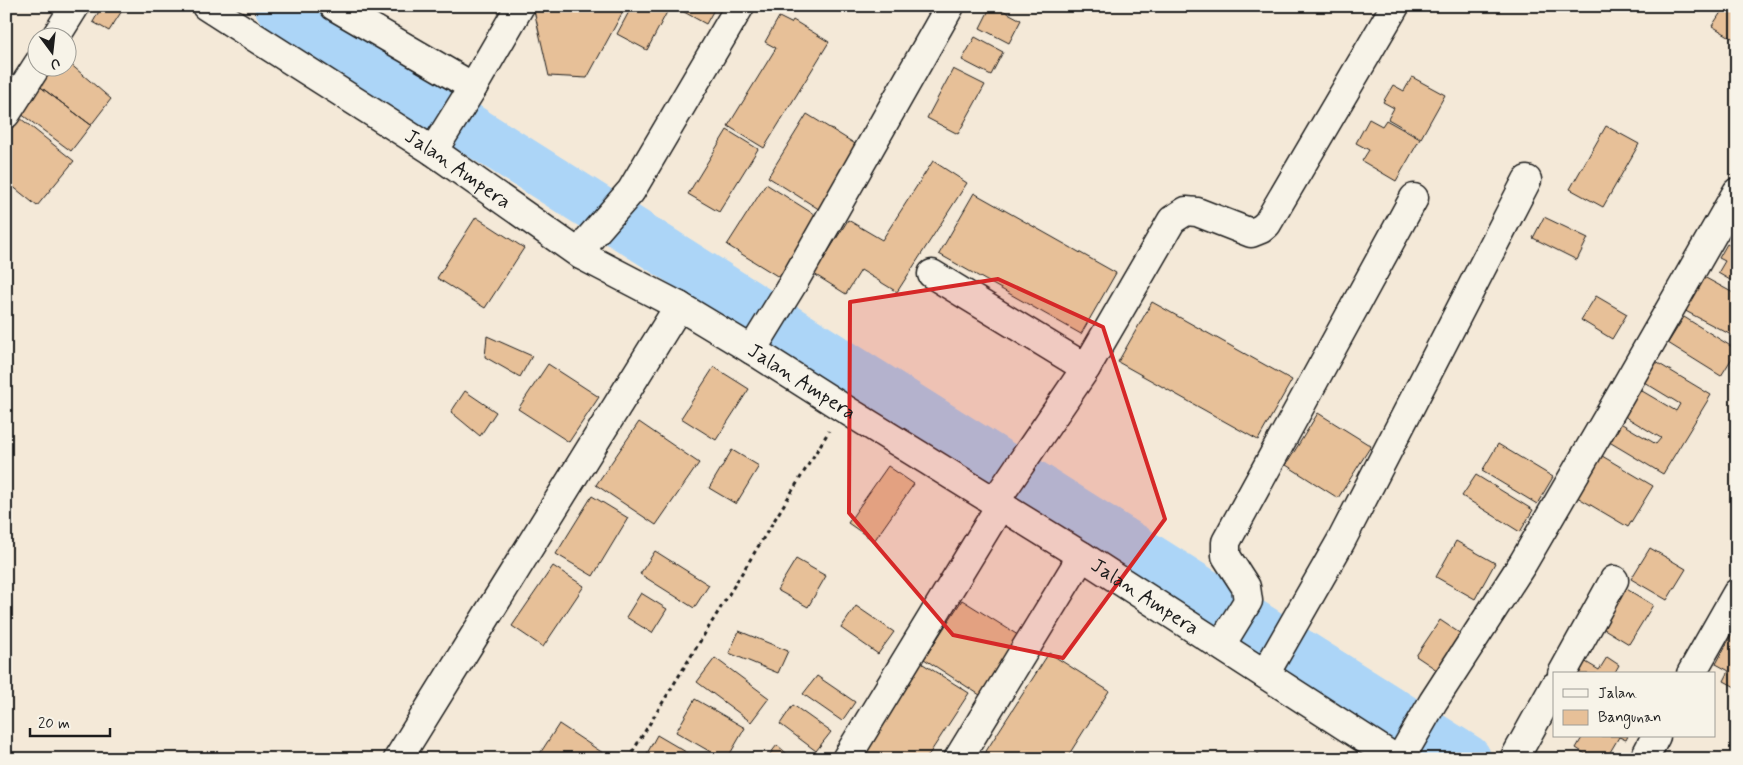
<svg xmlns="http://www.w3.org/2000/svg" width="1743" height="765" font-family="Mynerve,sans-serif">
	<style>
		.lines { fill: none; stroke-linecap: round; stroke-linejoin: round }
		.river { stroke: #acd5f7; stroke-width: 49 }
		.building { fill: #e7c098; stroke: #1c1c1c }
		.minor-casing { stroke: #1c1c1c; stroke-width: 31 }
		.path { stroke: #1c1c1c; stroke-width: 3; stroke-dasharray: 4 4; stroke-linecap: butt }
		.minor { stroke: #f7f3e8; stroke-width: 28 }
		.marked { fill: #d62828; fill-opacity: 0.2; stroke: #d62828; stroke-width: 4; stroke-linejoin: round }
		.labels { text-anchor: middle; dominant-baseline: central; stroke-width: 4.5; stroke-linejoin: round; paint-order: stroke }
		.street-label { font-size: 20px; fill: #1c1c1c; stroke: #f7f3e8 }
	</style>
	<rect width="100%" height="100%" fill="#f4e9d8"/>
	<filter id="ink" filterUnits="userSpaceOnUse"><feTurbulence type="fractalNoise" baseFrequency=".02" numOctaves="2"/><feDisplacementMap in="SourceGraphic" scale="10" xChannelSelector="R" yChannelSelector="G"/><feConvolveMatrix kernelMatrix="1 2 1 2 8 2 1 2 1" color-interpolation-filters="sRGB"/></filter>
	<g filter="url(#ink)">
		<g class="lines">
			<path class="river" d="M279 6 352 54 1467 759"/>
		</g>
		<path class="building" d="M102 6H125L109 31 93 22Z
			M533 6H626L587 78 549 76Z
			M632 6H656L667 12 647 50 617 34Z
			M673 6H716L706 24Z
			M991 6H995L1021 20 1009 43 980 28Z
			M1725 6H1737V41L1712 26Z
			M779 17 791 23 793 20 829 42 764 148 728 126 776 48 765 42Z
			M975 37 1003 52 991 75 962 60Z
			M68 62 111 99 91 125 38 85 51 68H68Z
			M953 69 985 85 958 134 927 118Z
			M1412 77 1445 95 1421 138 1388 119 1394 108 1383 102 1393 85 1404 91Z
			M38 85 91 125 71 151 17 111Z
			M807 114 865 150 825 213 768 177Z
			M20 118 74 161 37 206 6 181V134Z
			M1369 119 1382 126 1386 120 1420 139 1396 181 1362 161 1369 150 1356 143Z
			M1606 126 1639 144 1603 207 1570 189Z
			M727 130 758 149 719 212 688 194Z
			M933 161 967 183 897 292 861 270 846 294 814 274 848 220 882 240Z
			M766 184 820 218 782 279 727 245Z
			M974 193 1116 273 1081 334 939 254Z
			M476 217 524 248 485 308 437 278Z
			M1544 217 1588 238 1577 260 1533 238Z
			M1727 244 1737 249V284L1718 273 1725 261 1719 258Z
			M1693 271 1737 295V338L1674 305Z
			M1596 296 1627 314 1612 339 1581 320Z
			M1152 302 1292 380 1258 440 1118 362Z
			M1684 317 1737 350 1721 376 1668 343Z
			M487 336 532 356 520 377 485 357Z
			M1651 359 1711 395 1663 474 1606 440 1617 421 1656 444 1661 438 1621 414 1637 388 1676 411 1680 404 1639 379Z
			M548 364 599 397 569 442 518 409Z
			M714 367 749 389 716 440 681 418Z
			M465 391 496 412 480 436 451 412Z
			M1318 413 1371 446 1338 498 1286 465Z
			M639 422 699 463 656 525 596 485Z
			M1498 444 1553 477 1537 504 1482 471Z
			M732 450 759 466 736 504 709 488Z
			M1597 453 1653 486 1628 527 1572 494Z
			M888 466 914 484 874 541 848 523Z
			M1476 475 1533 510 1520 532 1462 496Z
			M592 496 628 518 593 576 556 554Z
			M1456 541 1495 563 1475 599 1436 577Z
			M1650 548 1686 569 1667 600 1631 579Z
			M655 551 709 585 694 608 640 574Z
			M796 559 826 576 808 607 777 590Z
			M553 566 584 586 543 647 512 626Z
			M1620 585 1653 605 1629 644 1596 624Z
			M641 593 667 609 652 633 626 617Z
			M962 600 1021 637 983 697 924 659Z
			M856 606 894 632 878 654 841 628Z
			M1440 620 1464 636 1440 672 1416 656Z
			M1737 624V688L1724 681 1729 671 1716 664Z
			M739 631 788 651 778 673 729 653Z
			M1049 653 1109 691 1066 759H981Z
			M1607 657 1619 665 1614 674H1570L1579 658 1599 670Z
			M715 658 769 698 751 722 697 682Z
			M915 659 969 693 926 759H850Z
			M817 676 855 702 842 721 803 694Z
			M695 699 745 728 727 759H723L676 732Z
			M793 705 831 732 816 751 780 724Z
			M559 724 606 755 604 759H545L539 755Z
			M657 735 698 759H644Z
			M1583 736H1628L1626 740 1619 737 1606 759H1593L1576 748Z
			M777 745 793 759H766Z
			M1258 753 1264 759H1252Z"/>
		<g class="lines">
			<defs>
				<g id="minor">
					<path id="s1" d="M206 6 433 151 581 255 679 306 752 350 843 408 1082 556 1396 759"/>
					<path d="M334 6 473 87"/>
					<path d="M55 38 75 6"/>
					<path d="M6 114 38 64"/>
					<path d="M433 151 473 87 520 6"/>
					<path d="M581 255 590 238 631 191 740 6"/>
					<path d="M932 274 1086 368"/>
					<path d="M752 350 792 285 950 6"/>
					<path d="M994 503 1086 368 1172 220 1186 211 1197 212 1251 233 1261 229 1267 224 1395 6"/>
					<path d="M1221 645 1248 601 1246 587 1226 556V542L1414 198"/>
					<path d="M1265 674 1341 541 1527 180"/>
					<path d="M1562 674 1614 580"/>
					<path d="M1691 674 1737 593"/>
					<path d="M398 759 679 306"/>
					<path d="M846 759 1000 506"/>
					<path d="M958 759 1082 556"/>
					<path d="M1400 759 1433 702 1523 563 1619 398 1737 192"/>
					<path d="M1514 759 1554 687"/>
					<path d="M1644 759 1656 736"/>
				</g>
			</defs>
			<use href="#minor" class="minor-casing"/>
			<path class="path" d="M628 759 829 431"/>
			<use href="#minor" class="minor"/>
		</g>
	</g>
	<path class="marked" d="M998 279 1103 327 1165 519 1063 658 953 635 849 513 850 302Z"/>
	<g class="labels">
		<g class="street-label">
			<text stroke="none"><textPath href="#s1" startOffset="300">Jalan Ampera</textPath></text>
			<text stroke="none"><textPath href="#s1" startOffset="705">Jalan Ampera</textPath></text>
			<text stroke="none"><textPath href="#s1" startOffset="1110">Jalan Ampera</textPath></text>
		</g>
	</g>
	<rect width="1743" height="765" fill="none" stroke="#f7f3e8" stroke-width="25"/>
	<rect x="12" y="12" width="1718" height="740" fill="none" stroke="#1c1c1c" stroke-width="2" filter="url(#ink)"/>
	<rect x="1553" y="672" width="162" height="65" fill="#f7f3e8" stroke="#9f9d96"/>
	<rect x="1563" y="689" width="25" height="8" fill="#f7f3e8" stroke="#9f9d96"/>
	<text x="1598" y="698" font-size="15" fill="#1c1c1c">Jalan</text>
	<rect x="1563" y="710" width="25" height="15" fill="#e7c098" stroke="#9f9d96"/>
	<text x="1598" y="722" font-size="15" fill="#1c1c1c">Bangunan</text>
	<g transform="translate(52 52) rotate(165)"><circle r="24" fill="#f7f3e8" stroke="#9f9d96"/>
	<path d="M0-4L9 19L0 12L-9 19Z" fill="#1c1c1c"/>
	<text y="-8" font-size="14" font-weight="bold" text-anchor="middle" fill="#1c1c1c">U</text>
	</g>
	<path d="M30 728v8h80v-8" fill="none" stroke="#1c1c1c" stroke-width="2.5"/>
	<text x="38" y="728" font-size="15" fill="#1c1c1c" stroke="#f7f3e8" stroke-width="4" paint-order="stroke">20 m</text>
</svg>
